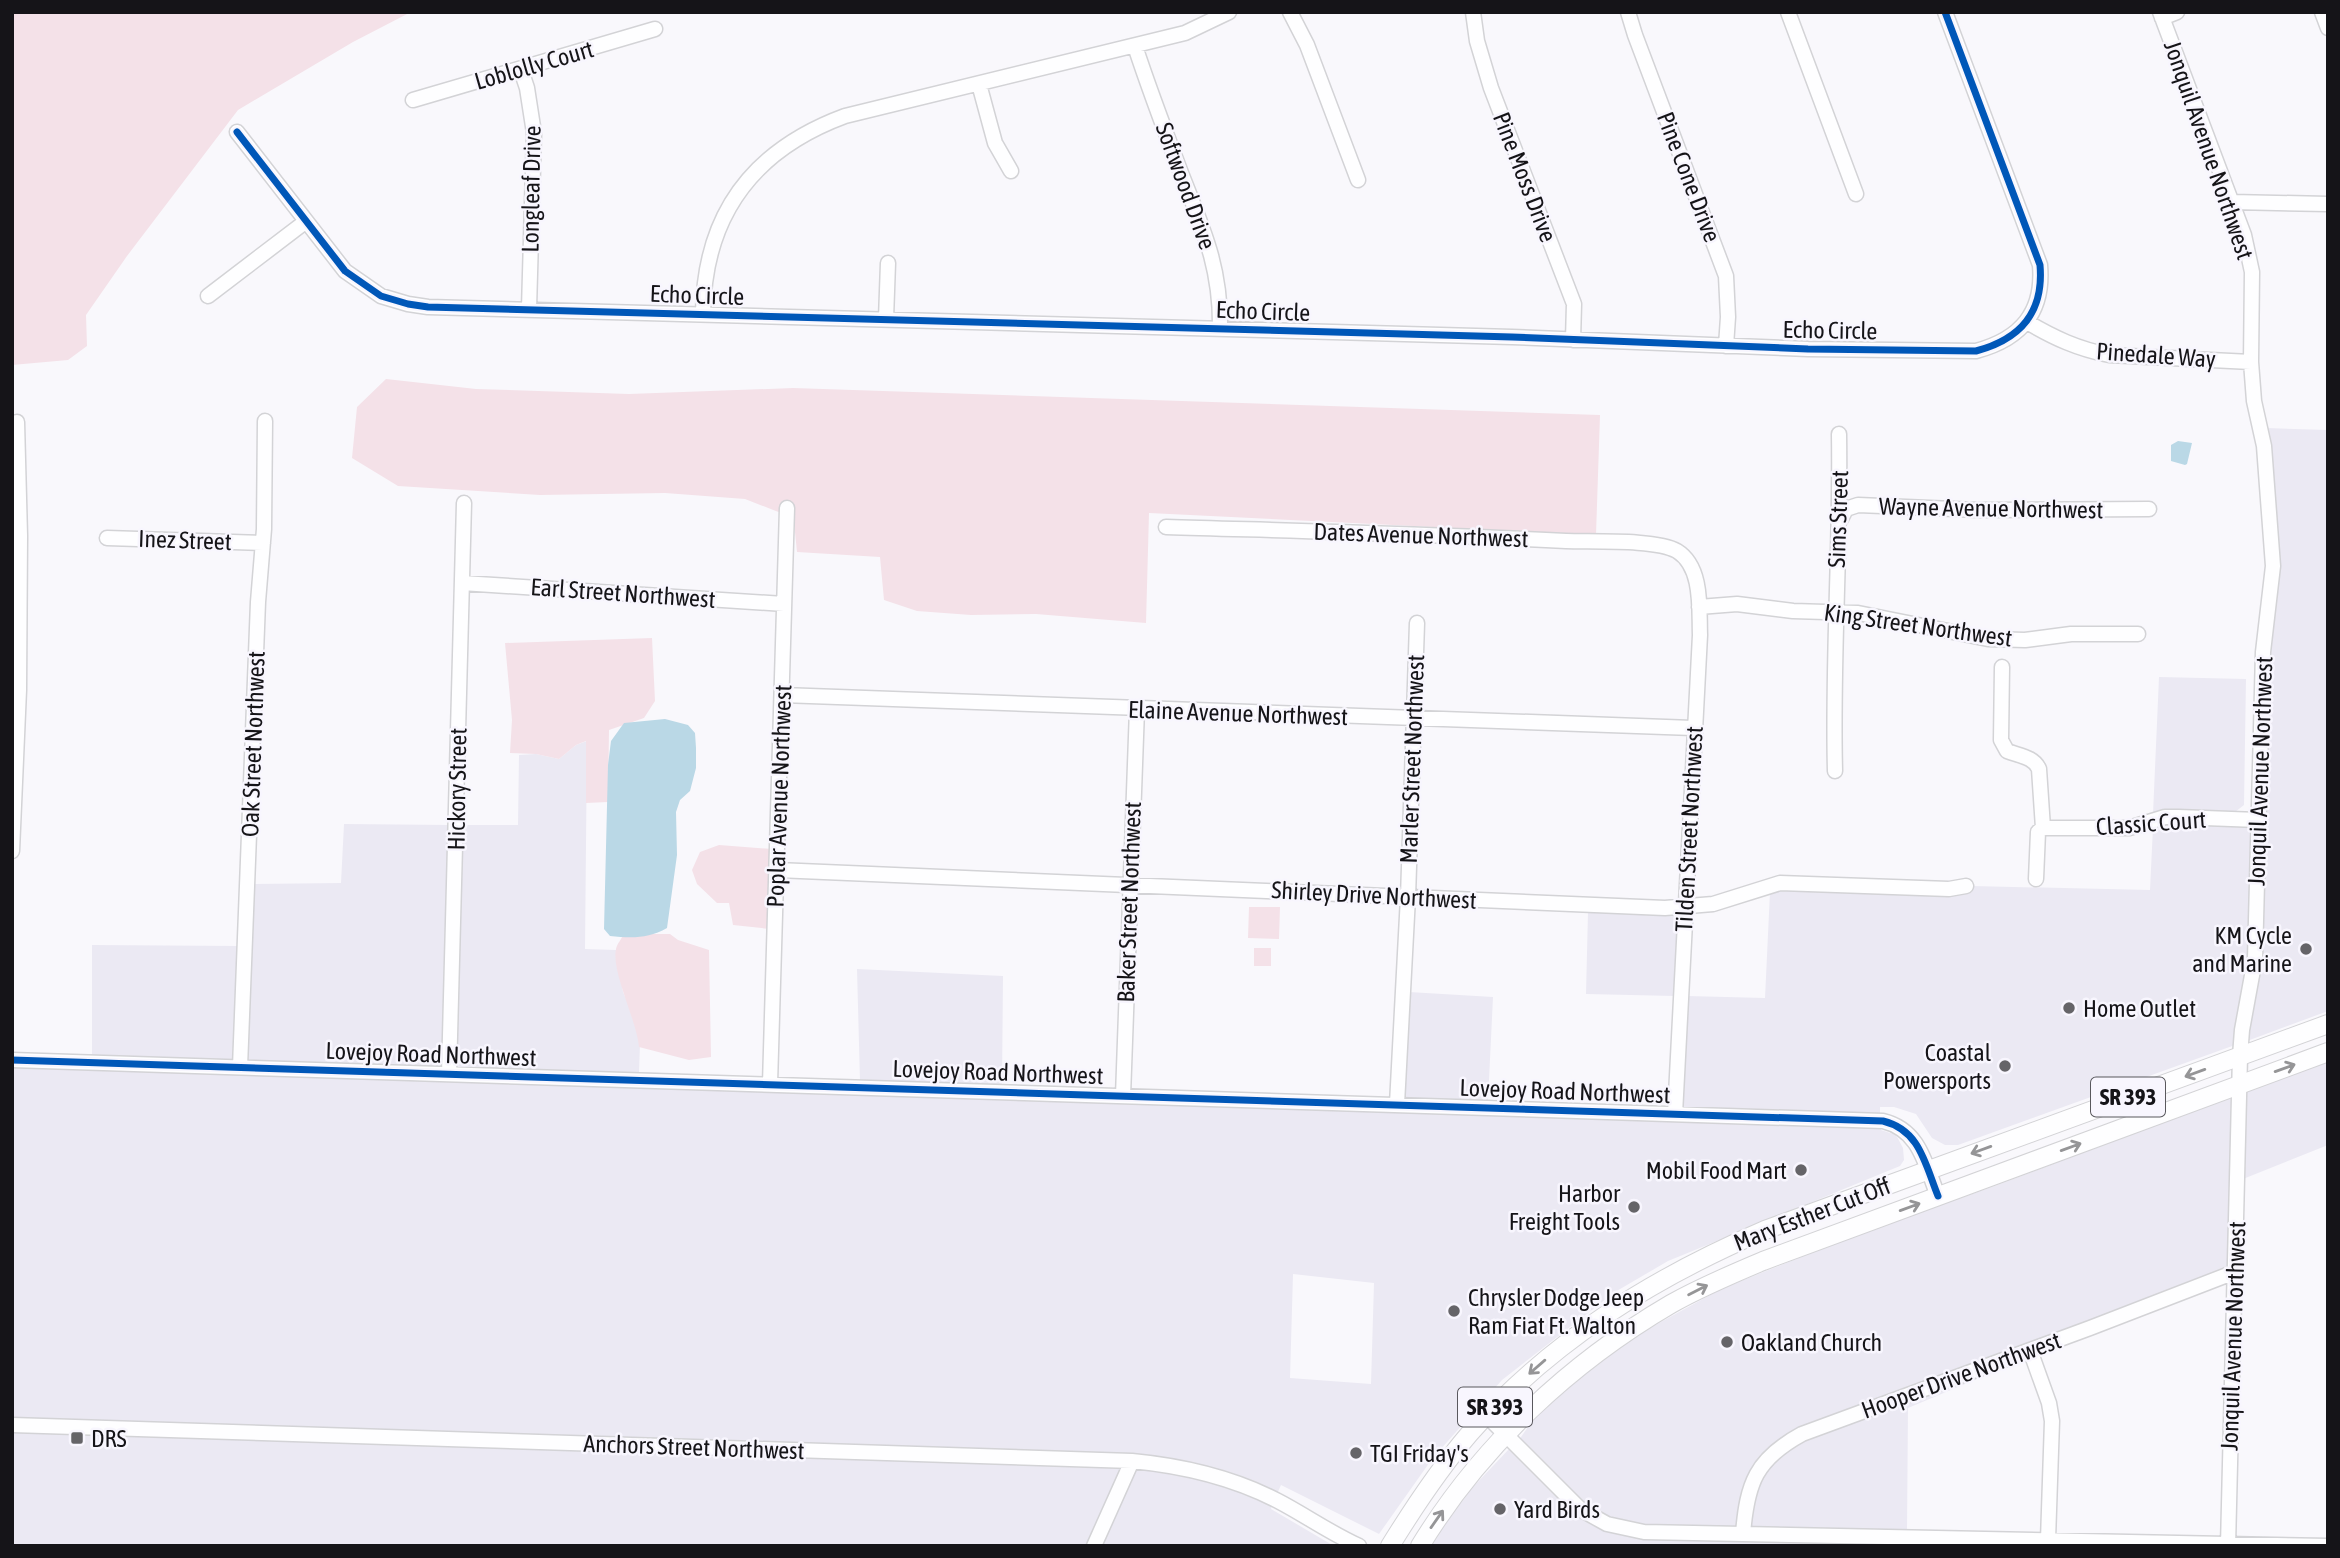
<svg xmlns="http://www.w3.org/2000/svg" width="2340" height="1558" font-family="'Asap Condensed',sans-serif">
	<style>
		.built { fill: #ebe9f3; fill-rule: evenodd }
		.green { fill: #f4e1e8 }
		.water { fill: #bad8e6 }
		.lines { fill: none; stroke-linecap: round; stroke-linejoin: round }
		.minor-casing { stroke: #d3d3d6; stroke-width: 17 }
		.major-casing { stroke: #d3d3d6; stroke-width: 20 }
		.minor { stroke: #fefeff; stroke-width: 14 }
		.major { stroke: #fefeff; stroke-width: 18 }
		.cycleway-casing { stroke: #f8f6fe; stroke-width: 11 }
		.cycleway { stroke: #0057b8; stroke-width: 7 }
		.oneway { stroke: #959597 }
		.poi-dot { fill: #656468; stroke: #f8f6fe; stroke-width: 2.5 }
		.labels { text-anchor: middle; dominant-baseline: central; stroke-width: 5; stroke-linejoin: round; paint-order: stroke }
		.shield { fill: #f8f6fe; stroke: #59585d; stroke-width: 2 }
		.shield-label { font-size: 23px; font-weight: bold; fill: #151418 }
		.street-label { font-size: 24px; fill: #151418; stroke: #f8f6fe }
		.poi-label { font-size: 24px; fill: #151418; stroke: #f8f6fe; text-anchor: start }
	</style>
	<rect width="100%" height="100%" fill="#f9f8fc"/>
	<path class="built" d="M2266 428 2328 430V1011L2247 1041 2261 959 2270 635 2279 566Z
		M2159 677 2246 679 2244 805 2235 812 2153 814Z
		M587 741 585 949 616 950 623 992 631 1010 640 1044 639 1072 764 1078 455 1068 461 825H518L519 755 536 754 559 759 576 745Z
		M2178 823 2253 826 2249 958 2235 1045 1958 1145H1945L1932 1138 1916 1114 1894 1107H1880V1114L1681 1107 1687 996 1765 998 1770 892 1781 889 1949 895 1972 892V886L2150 890 2153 827Z
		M344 824 450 825 444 1067 246 1061 254 884 341 883Z
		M1588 912 1679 914 1675 996 1586 994Z
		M92 945 240 946 235 1061 12 1054H92Z
		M857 969 1003 976 1002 1085 860 1081Z
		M1409 992 1493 997 1488 1101 1403 1098Z
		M2328 1061V1145L2243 1179 2245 1091Z
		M12 1066 1881 1127V1130L1896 1135 1903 1148 1904 1160 1900 1166 1668 1261 1615 1292 1502 1380 1432 1459 1379 1534 1281 1485 1277 1494 1227 1472 1203 1465 1130 1453 1129 1455 12 1419ZM1293 1274 1374 1283 1371 1384 1290 1378Z
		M2234 1095 2230 1267 2088 1322 1800 1428 1768 1448 1751 1471 1740 1500 1738 1527 1645 1526 1609 1517 1583 1503 1519 1440 1532 1421 1587 1372 1630 1339 1721 1289 1861 1233 1995 1186Z
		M2027 1358 1908 1408 1907 1531 1750 1528 1751 1503 1760 1478 1775 1458 1805 1440Z
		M12 1432 1123 1467 1087 1546H12Z
		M1510 1448 1604 1529 1621 1535 1644 1539 2017 1546H1429L1473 1487Z
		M1136 1468 1200 1478 1246 1494 1272 1505 1271 1509 1334 1546H1100Z"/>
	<path class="green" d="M12 12H411L353 42 238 110 127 256 86 315 87 346 68 360 12 365Z
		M386 379 476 389 629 394 793 388 1600 415 1596 535 1149 513 1146 623 1036 614 971 615 917 611 884 600 880 557 797 552 792 502H781V513L745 499 665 493 540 495 398 486 352 458 357 407Z
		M652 638 655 701 644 718 609 730 608 802 586 803V741L576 745 559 759 536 754 510 753 512 720 505 643Z
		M719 845 772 849 770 929 733 925 729 903H717L697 884 692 870 700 852Z
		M1249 907H1280L1279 939 1248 938Z
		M624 934H670L678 940 709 950 711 1057 689 1060 639 1047C637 1021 611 972 616 949 617 944 622 938 624 934Z
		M1254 948H1271V966H1254Z"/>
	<path class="water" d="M2178 441 2192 443 2187 464 2185 465 2171 461V445Z
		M665 719 688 725 695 733 696 748V768L690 791 680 800 676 812 677 855 667 928C648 939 631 938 610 936L604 929 608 765 611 741 624 723Z"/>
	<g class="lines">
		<defs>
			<path id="minor" d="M1290 12 1307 45 1358 180
				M1473 12 1477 41 1491 88 1574 304 1573 340
				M1628 12 1635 35 1726 276 1728 317 1726 346
				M1788 12 1856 194
				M2160 12 2244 235 2252 272 2251 362 2254 401 2264 446 2273 566 2263 652 2255 959 2242 1030 2240 1056 2228 1546
				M2322 12 2328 28
				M2162 18 2177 12
				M1135 46C1149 89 1165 131 1181 173 1203 229 1221 267 1220 329
				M521 70 527 88 534 133 529 309
				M979 84 995 143 1011 171
				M413 100 655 29
				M237 132 345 271 381 296 408 304 428 307 1512 337 1808 349 1976 351C2021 339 2044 312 2040 265L1945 12
				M2232 202 2328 204
				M208 296 305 222
				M703 314C704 215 753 150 845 116L1185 33 1229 12
				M886 319 888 263
				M2027 322C2054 338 2078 349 2109 355L2251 362
				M1841 519 1846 509 1858 505 1978 510 2149 509
				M1166 527C1299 531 1433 534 1566 541 1592 542 1657 539 1677 551 1703 567 1699 609 1700 635L1675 1114
				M107 538 263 543
				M462 583 784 604
				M1699 607 1737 604 1793 611 1858 613 1988 639 2025 640 2071 634H2138
				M2002 667 2001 740 2007 751C2020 756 2034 757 2039 769L2043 828
				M782 695 1693 728
				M1835 771C1832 659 1841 547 1839 434
				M12 851 19 690 20 536 17 422
				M777 870 1665 908 1713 904 1780 883 1949 889 1966 886
				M2036 879 2038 832 2043 828H2129L2165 817H2178L2258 820
				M12 1060 1883 1121C1920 1130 1925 1164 1938 1196
				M240 1067 258 602 264 529 265 421
				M449 1074 464 503
				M770 1084 787 508
				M1123 1096 1137 709
				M1397 1104 1408 897 1417 623
				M2030 1350 2049 1403 2052 1421 2048 1540
				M1487 1416 1580 1509 1607 1524 1644 1532 2328 1546
				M12 1425 1132 1461C1184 1466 1232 1477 1278 1501 1305 1515 1330 1533 1359 1546
				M1743 1534C1747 1483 1756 1459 1802 1434L2090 1328 2235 1272
				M1094 1546 1132 1461"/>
			<path id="major" d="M1390 1546C1414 1507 1440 1468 1470 1433 1551 1341 1653 1278 1765 1230L2328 1024
				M1420 1546C1481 1446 1570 1363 1671 1304 1701 1287 1732 1274 1763 1261L2328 1052"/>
		</defs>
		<use href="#minor" class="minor-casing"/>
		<use href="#major" class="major-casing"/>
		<use href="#minor" class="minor"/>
		<use href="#major" class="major"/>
		<defs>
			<path id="cycleway" d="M237 132 345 271 381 296 408 304 428 307 1512 337 1808 349 1976 351C2021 339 2044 312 2040 265L1945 12
				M12 1060 1883 1121C1920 1130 1925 1164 1938 1196"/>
		</defs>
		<use href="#cycleway" class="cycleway-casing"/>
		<use href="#cycleway" class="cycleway"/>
	</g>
	<defs><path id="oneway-shaft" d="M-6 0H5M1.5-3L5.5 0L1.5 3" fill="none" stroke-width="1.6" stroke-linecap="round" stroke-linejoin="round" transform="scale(1.75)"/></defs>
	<g class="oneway">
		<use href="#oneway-shaft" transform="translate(2285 1068) rotate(-20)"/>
		<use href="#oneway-shaft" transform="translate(2195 1073) rotate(160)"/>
		<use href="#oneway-shaft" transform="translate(2071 1147) rotate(-20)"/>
		<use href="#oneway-shaft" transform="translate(1981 1150) rotate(160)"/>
		<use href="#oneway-shaft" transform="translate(1910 1207) rotate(-20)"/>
		<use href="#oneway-shaft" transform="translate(1698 1290) rotate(-27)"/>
		<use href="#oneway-shaft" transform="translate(1537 1367) rotate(139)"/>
		<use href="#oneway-shaft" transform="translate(1437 1519) rotate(-55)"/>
	</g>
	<g class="poi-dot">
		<circle cx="2306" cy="949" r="7"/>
		<circle cx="2069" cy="1008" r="7"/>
		<circle cx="2005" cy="1066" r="7"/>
		<circle cx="1801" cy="1170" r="7"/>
		<circle cx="1634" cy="1207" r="7"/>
		<circle cx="1454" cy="1311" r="7"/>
		<circle cx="1727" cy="1342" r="7"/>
		<rect x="70" y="1431" width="14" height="14" rx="3.5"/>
		<circle cx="1356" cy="1453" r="7"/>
		<circle cx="1500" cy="1509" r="7"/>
	</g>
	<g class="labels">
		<g class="shield">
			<rect x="2091" y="1077.5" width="74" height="39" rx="5"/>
			<rect x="1458" y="1387.5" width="74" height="39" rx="5"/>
		</g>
		<g class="shield-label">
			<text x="2128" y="1097">SR 393</text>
			<text x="1495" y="1407">SR 393</text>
		</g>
		<g class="street-label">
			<text transform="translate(534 65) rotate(-16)">Loblolly Court</text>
			<text transform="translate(2209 150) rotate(71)">Jonquil Avenue Northwest</text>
			<text transform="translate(1525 177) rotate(69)">Pine Moss Drive</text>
			<text transform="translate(1689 177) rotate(69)">Pine Cone Drive</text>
			<text transform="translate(1186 186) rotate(70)">Softwood Drive</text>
			<text transform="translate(531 189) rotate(-89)">Longleaf Drive</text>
			<text transform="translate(697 295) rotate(2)">Echo Circle</text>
			<text transform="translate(1263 311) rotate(2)">Echo Circle</text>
			<text transform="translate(1830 330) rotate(1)">Echo Circle</text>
			<text transform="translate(2156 355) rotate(4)">Pinedale Way</text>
			<text transform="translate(1991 508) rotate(1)">Wayne Avenue Northwest</text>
			<text transform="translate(1838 519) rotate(-88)">Sims Street</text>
			<text transform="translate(1421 535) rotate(2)">Dates Avenue Northwest</text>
			<text transform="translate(185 540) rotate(2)">Inez Street</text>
			<text transform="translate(623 593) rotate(4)">Earl Street Northwest</text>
			<text transform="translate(1918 625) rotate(8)">King Street Northwest</text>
			<text transform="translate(1238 713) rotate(2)">Elaine Avenue Northwest</text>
			<text transform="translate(253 744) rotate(-88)">Oak Street Northwest</text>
			<text transform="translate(1412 759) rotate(-88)">Marler Street Northwest</text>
			<text transform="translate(2260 771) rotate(-88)">Jonquil Avenue Northwest</text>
			<text transform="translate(457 789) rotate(-89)">Hickory Street</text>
			<text transform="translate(779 796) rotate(-88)">Poplar Avenue Northwest</text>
			<text transform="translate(2151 823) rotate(-4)">Classic Court</text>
			<text transform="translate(1689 829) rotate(-87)">Tilden Street Northwest</text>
			<text transform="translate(1374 895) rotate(3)">Shirley Drive Northwest</text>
			<text transform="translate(1129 902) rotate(-88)">Baker Street Northwest</text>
			<text transform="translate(431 1054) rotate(2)">Lovejoy Road Northwest</text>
			<text transform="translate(998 1072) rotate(2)">Lovejoy Road Northwest</text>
			<text transform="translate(1565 1091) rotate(2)">Lovejoy Road Northwest</text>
			<text transform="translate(1812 1214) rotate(-21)">Mary Esther Cut Off</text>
			<text transform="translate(2233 1336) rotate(-88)">Jonquil Avenue Northwest</text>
			<text transform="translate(1961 1375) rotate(-20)">Hooper Drive Northwest</text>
			<text transform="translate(694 1447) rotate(2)">Anchors Street Northwest</text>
		</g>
		<g class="poi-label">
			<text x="2292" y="935" text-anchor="end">KM Cycle<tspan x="2292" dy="28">and Marine</tspan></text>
			<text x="2083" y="1008">Home Outlet</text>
			<text x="1991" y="1052" text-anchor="end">Coastal<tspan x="1991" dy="28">Powersports</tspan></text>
			<text x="1787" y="1170" text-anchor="end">Mobil Food Mart</text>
			<text x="1620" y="1193" text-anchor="end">Harbor<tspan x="1620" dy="28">Freight Tools</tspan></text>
			<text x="1468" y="1297">Chrysler Dodge Jeep<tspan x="1468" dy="28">Ram Fiat Ft. Walton</tspan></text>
			<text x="1741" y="1342">Oakland Church</text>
			<text x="91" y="1438">DRS</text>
			<text x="1370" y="1453">TGI Friday's</text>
			<text x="1514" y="1509">Yard Birds</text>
		</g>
	</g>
	<rect width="2340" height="1558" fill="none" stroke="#151418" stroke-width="28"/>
</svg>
